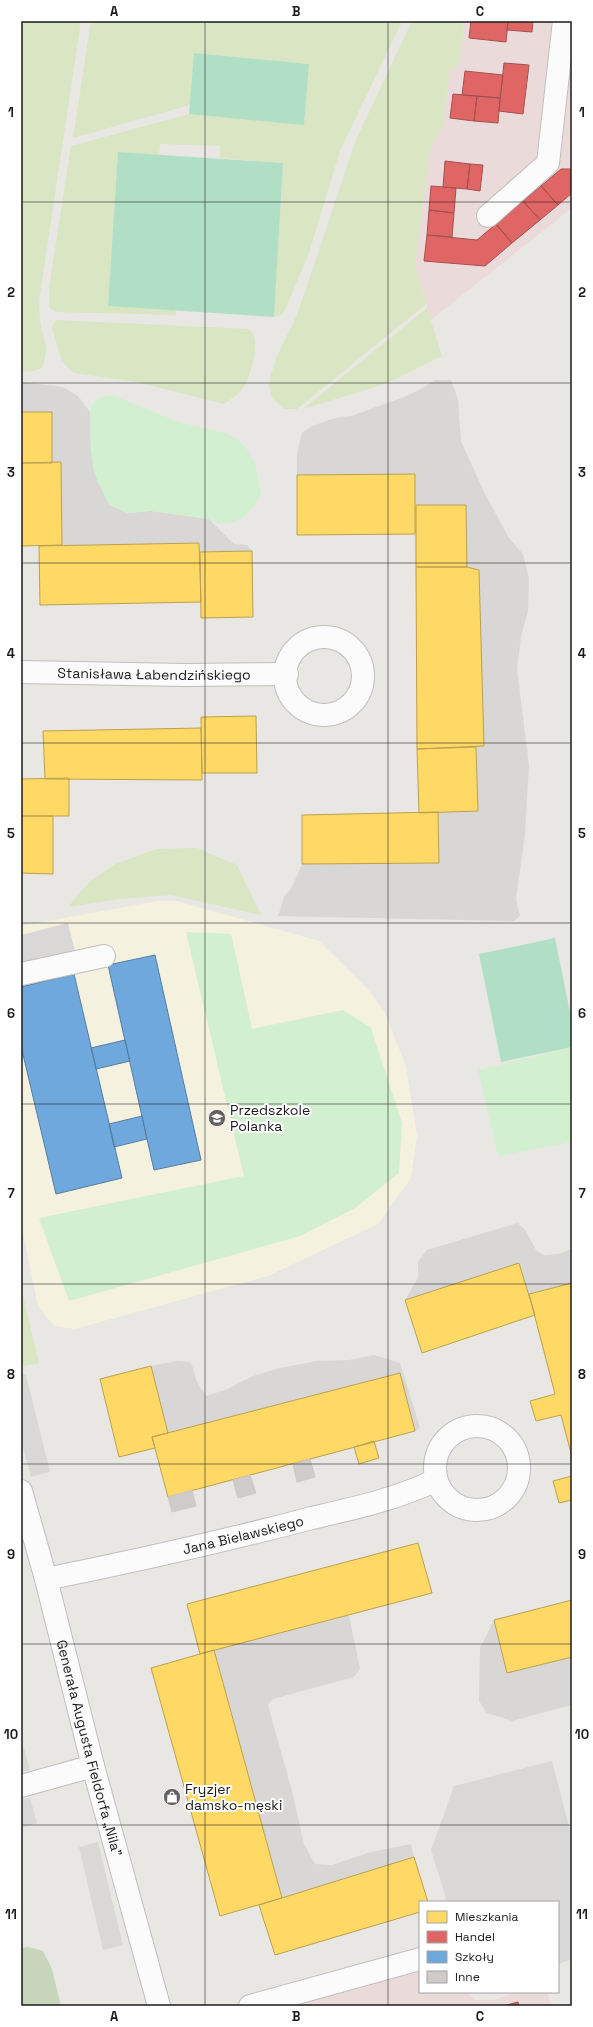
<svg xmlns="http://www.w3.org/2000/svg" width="593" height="2027" font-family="'Space Grotesk',sans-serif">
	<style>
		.residential { fill: #d8d7d5 }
		.commercial { fill: #ebdada }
		.education { fill: #f4f1de }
		.grass { fill: #d9e5c3 }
		.forest { fill: #c7d6ba }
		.park { fill: #d2efcf }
		.pitch { fill: #b0dfc6 }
		.parking { fill: #d9d8d7 }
		.homes { fill: #ffd966; stroke: #bba050 }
		.shops { fill: #e06666; stroke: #a55050 }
		.schools { fill: #6fa8dc; stroke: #567ea2 }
		.building { fill: #cecbc8; stroke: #ccc8c5 }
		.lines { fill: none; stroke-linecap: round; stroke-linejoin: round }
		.minor-casing { stroke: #c0bfbe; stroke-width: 24 }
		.minor { stroke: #fcfbfb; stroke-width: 22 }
		.grid { fill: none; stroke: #1b1b1b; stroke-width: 1; stroke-opacity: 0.55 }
		.labels { text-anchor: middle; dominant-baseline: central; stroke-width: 4; stroke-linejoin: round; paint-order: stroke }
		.street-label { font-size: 14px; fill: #1b1b1b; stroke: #fff }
		.poi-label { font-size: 14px; fill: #1b1b1b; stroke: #fff; text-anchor: start }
		.neatline { fill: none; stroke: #1b1b1b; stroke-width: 1.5 }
		.grid-label { font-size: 13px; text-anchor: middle; font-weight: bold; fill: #1b1b1b }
	</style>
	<rect width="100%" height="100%" fill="#e9e7e4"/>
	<path class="residential" d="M435 380H451L458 399 461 441 484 492 509 538 523 554 529 578 528 611 521 637 517 669 529 765 525 834 516 899 520 916 514 921 278 916 284 897 292 887 302 864V815L419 813 415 534 297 535V454L302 433 312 426 335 418 351 416 404 397 421 389Z
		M21 382 63 387 78 396 90 412 91 453 109 505 128 513 151 511 209 519 234 544 247 545 252 551 200 552 62 545 21 482Z
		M518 1223 526 1231 536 1250 544 1255 558 1254 572 1249V1457L561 1415 536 1421 530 1401 555 1394 535 1315 405 1300 418 1278V1262L427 1250Z
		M374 1355 400 1363 420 1428 415 1431 168 1433 151 1366 176 1361 191 1362 197 1382 206 1396 228 1389 250 1377 280 1368 317 1361 349 1360Z
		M572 1600V1705L512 1721 487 1713 479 1701 480 1648 494 1620Z
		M349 1615 360 1669 354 1677 273 1699 268 1705 292 1791 304 1844 315 1864 332 1865 371 1852 411 1844 414 1857 282 1898 214 1650Z"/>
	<path class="commercial" d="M464 21H572V208L431 320 415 266 430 149 443 126 450 70 460 64Z
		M420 1959V1992H467L475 2000H494L518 1992H547L551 2006H251Z"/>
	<path class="education" d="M157 901H177L319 941 366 987 384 1011 406 1066 417 1136 411 1178 378 1224 268 1276 75 1329 54 1326 38 1306 21 1223V926Z"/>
	<path class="grass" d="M21 21H81L40 294C39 303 39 311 40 319 42 341 51 344 42 368 35 372 28 371 21 371Z
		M91 21H402L340 151 309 253 285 310 281 316 274 317 283 163 220 158V146L160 144 159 155 118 152 108 306 175 310 176 315 56 312 49 307V288L71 146 189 114 304 124 309 64 195 53 190 105 73 138Z
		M412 21H464L460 64 450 70 443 126 430 149 415 266 426 304 297 409H284L272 398 269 386 270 378 277 356 297 315 312 271 355 142Z
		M427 308 442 356 396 379 372 388 303 409Z
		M56 320 249 329C263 339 250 382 239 393 235 397 229 400 224 404L137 382 73 373 63 362 59 353 52 327Z
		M197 848 237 865 261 915 171 895 120 899 68 907 89 882 115 864 157 849Z
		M21 1287 39 1363 21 1367Z"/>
	<path class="forest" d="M28 1947 43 1951 52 1969 61 2006H21V1948Z"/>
	<path class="park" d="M112 395 181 423 225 433 236 438 246 448 255 463 261 493 256 504 249 512 241 519 230 523H217L209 519 151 511 128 513 109 505C105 495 98 484 95 474 91 463 88 412 93 403 97 397 105 396 112 395Z
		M186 932 231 934 252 1029 343 1010 371 1028 402 1123 399 1173 355 1208 300 1236 69 1301 39 1218 244 1176Z
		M572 1047V1142L498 1156 478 1070Z"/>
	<path class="pitch" d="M194 53 309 64 304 125 189 114Z
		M118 152 283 163 274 317 108 306Z
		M555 938 572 1022V1047L501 1062 479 954Z"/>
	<path class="parking" d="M68 923 80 972 21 986V935Z
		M21 1374 26 1375 50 1472 31 1477 21 1440Z
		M24 1748 30 1770 21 1772V1749Z
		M552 1761 572 1837V1959L558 1964V1902H447L431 1850 454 1786Z
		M30 1798 37 1823 21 1828V1800Z
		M98 1842 123 1945 103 1950 79 1847Z"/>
	<path class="homes" d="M21 412H52V463H21Z
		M61 462 62 545 21 546V463Z
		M415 474V534L297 535V475Z
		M416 505H466L467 567H416Z
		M199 543 201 602 40 605 39 546Z
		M252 551 253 617 201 618 200 552Z
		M416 567H467L479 570 484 746 417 749Z
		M256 716 257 773H202L201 717Z
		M201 728 202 780 45 779 43 731Z
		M476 747 478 811 419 813 417 749Z
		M69 778V816H21V779Z
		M438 812 439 863 302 864V815Z
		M21 816H53V874L21 873Z
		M519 1263 535 1315 422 1353 405 1300Z
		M572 1283V1457L561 1415 536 1421 530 1401 555 1394 529 1294Z
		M151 1366 168 1433 152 1437 155 1448 119 1457 100 1379Z
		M400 1373 415 1431 168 1497 152 1437Z
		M374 1441 379 1458 359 1464 354 1447Z
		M572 1476V1500L559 1503 553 1481Z
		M418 1543 432 1593 200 1654 187 1604Z
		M572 1600V1657L507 1673 494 1620Z
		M214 1650 282 1898 220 1916 151 1668Z
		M414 1857 428 1902H420V1912L275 1955 259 1905Z"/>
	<path class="shops" d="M471 21H508L506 42 469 38Z
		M508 21H533L532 32 507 30Z
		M504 63 529 65 523 114 499 111Z
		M465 71 503 75 500 98 462 95Z
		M453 94 477 96 474 121 450 118Z
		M477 96 500 98 498 123 474 121Z
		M445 161 470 164 467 189 443 187Z
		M470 164 483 165 480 191 467 189Z
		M561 169H572V193L558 205 541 186Z
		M431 186 456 188 454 213 429 210Z
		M541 186 558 205 540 220 523 201Z
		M523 201 540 220 512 243 496 224Z
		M429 210 454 213 452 237 427 235Z
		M496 224 512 243 485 266 424 261 427 235 477 240Z
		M518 2002 519 2006H503Z"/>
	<path class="schools" d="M155 955 201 1160 154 1170 108 965Z
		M74 974 122 1178 56 1194 21 1046V987Z
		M125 1040 130 1061 96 1069 91 1048Z
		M142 1116 147 1139 114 1147 109 1124Z"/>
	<path class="building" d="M310 1459 315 1477 297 1482 293 1464Z
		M250 1475 256 1493 238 1498 233 1480Z
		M192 1490 196 1506 172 1512 168 1497Z"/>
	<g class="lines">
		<defs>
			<g id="minor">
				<path d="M488 216 548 163 564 21"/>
				<circle cx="324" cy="676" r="39"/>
				<path id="s1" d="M21 672 185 675 287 674"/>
				<path d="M21 974 104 956"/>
				<circle cx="477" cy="1468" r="42"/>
				<path id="s2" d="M21 1491 46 1579 93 1766 159 2006"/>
				<path id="s3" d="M46 1579C136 1561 224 1541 312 1518 355 1508 397 1499 436 1480"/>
				<path d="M21 1786 93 1766"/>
				<path d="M250 2006 420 1959"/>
			</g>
		</defs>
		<use href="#minor" class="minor-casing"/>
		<use href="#minor" class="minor"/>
	</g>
	<path class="grid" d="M205 21V2006M388 21V2006M21 202H572M21 383H572M21 563H572M21 743H572M21 923H572M21 1104H572M21 1284H572M21 1464H572M21 1644H572M21 1825H572"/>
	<defs>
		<symbol id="school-disc" viewBox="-11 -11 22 22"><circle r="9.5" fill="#636261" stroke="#fff"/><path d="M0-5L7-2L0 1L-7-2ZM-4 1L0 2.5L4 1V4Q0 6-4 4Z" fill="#fff"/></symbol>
		<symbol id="shop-disc" viewBox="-11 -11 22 22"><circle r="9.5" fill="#636261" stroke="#fff"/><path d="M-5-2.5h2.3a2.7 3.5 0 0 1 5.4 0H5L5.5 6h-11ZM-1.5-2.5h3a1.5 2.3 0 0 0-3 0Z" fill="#fff"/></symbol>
	</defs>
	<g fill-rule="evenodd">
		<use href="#school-disc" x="207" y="1108" width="20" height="20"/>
		<use href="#shop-disc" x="162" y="1787" width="20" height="20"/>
	</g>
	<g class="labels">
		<g class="street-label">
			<text stroke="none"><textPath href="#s1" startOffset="133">Stanisława Łabendzińskiego</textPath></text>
			<text stroke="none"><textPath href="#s3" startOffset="202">Jana Bielawskiego</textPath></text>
			<text stroke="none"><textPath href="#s2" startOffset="266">Generała Augusta Fieldorfa „Nila”</textPath></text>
		</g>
		<g class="poi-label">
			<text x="230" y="1110">Przedszkole<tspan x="230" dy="16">Polanka</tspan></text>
			<text x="185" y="1789">Fryzjer<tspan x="185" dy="16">damsko-męski</tspan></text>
		</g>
	</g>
	<rect width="593" height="2027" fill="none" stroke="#ffffff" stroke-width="44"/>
	<rect x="419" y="1901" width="140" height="92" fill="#ffffff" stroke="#a4a4a4"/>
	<rect x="427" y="1911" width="20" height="12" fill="#ffd966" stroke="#a4a4a4"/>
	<text x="455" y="1921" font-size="12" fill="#1b1b1b">Mieszkania</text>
	<rect x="427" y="1931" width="20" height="12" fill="#e06666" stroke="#a4a4a4"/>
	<text x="455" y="1941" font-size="12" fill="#1b1b1b">Handel</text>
	<rect x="427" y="1951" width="20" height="12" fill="#6fa8dc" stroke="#a4a4a4"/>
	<text x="455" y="1961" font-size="12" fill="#1b1b1b">Szkoły</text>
	<rect x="427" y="1971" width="20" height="12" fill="#cecbc8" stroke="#a4a4a4"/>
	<text x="455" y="1981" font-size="12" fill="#1b1b1b">Inne</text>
	<rect x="22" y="22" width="549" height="1983" class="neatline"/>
	<g class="grid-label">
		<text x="114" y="16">A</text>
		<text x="296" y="16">B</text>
		<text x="480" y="16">C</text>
		<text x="11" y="117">1</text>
		<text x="582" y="117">1</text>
		<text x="11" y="297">2</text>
		<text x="582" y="297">2</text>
		<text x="11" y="477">3</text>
		<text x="582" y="477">3</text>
		<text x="11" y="658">4</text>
		<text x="582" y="658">4</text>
		<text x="11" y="838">5</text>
		<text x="582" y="838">5</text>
		<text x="11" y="1018">6</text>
		<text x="582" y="1018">6</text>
		<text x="11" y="1198">7</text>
		<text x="582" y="1198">7</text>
		<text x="11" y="1379">8</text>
		<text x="582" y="1379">8</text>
		<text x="11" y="1559">9</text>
		<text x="582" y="1559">9</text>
		<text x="11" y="1739">10</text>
		<text x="582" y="1739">10</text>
		<text x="11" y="1919">11</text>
		<text x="582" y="1919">11</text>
		<text x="114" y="2021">A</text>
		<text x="296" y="2021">B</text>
		<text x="480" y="2021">C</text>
	</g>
</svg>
